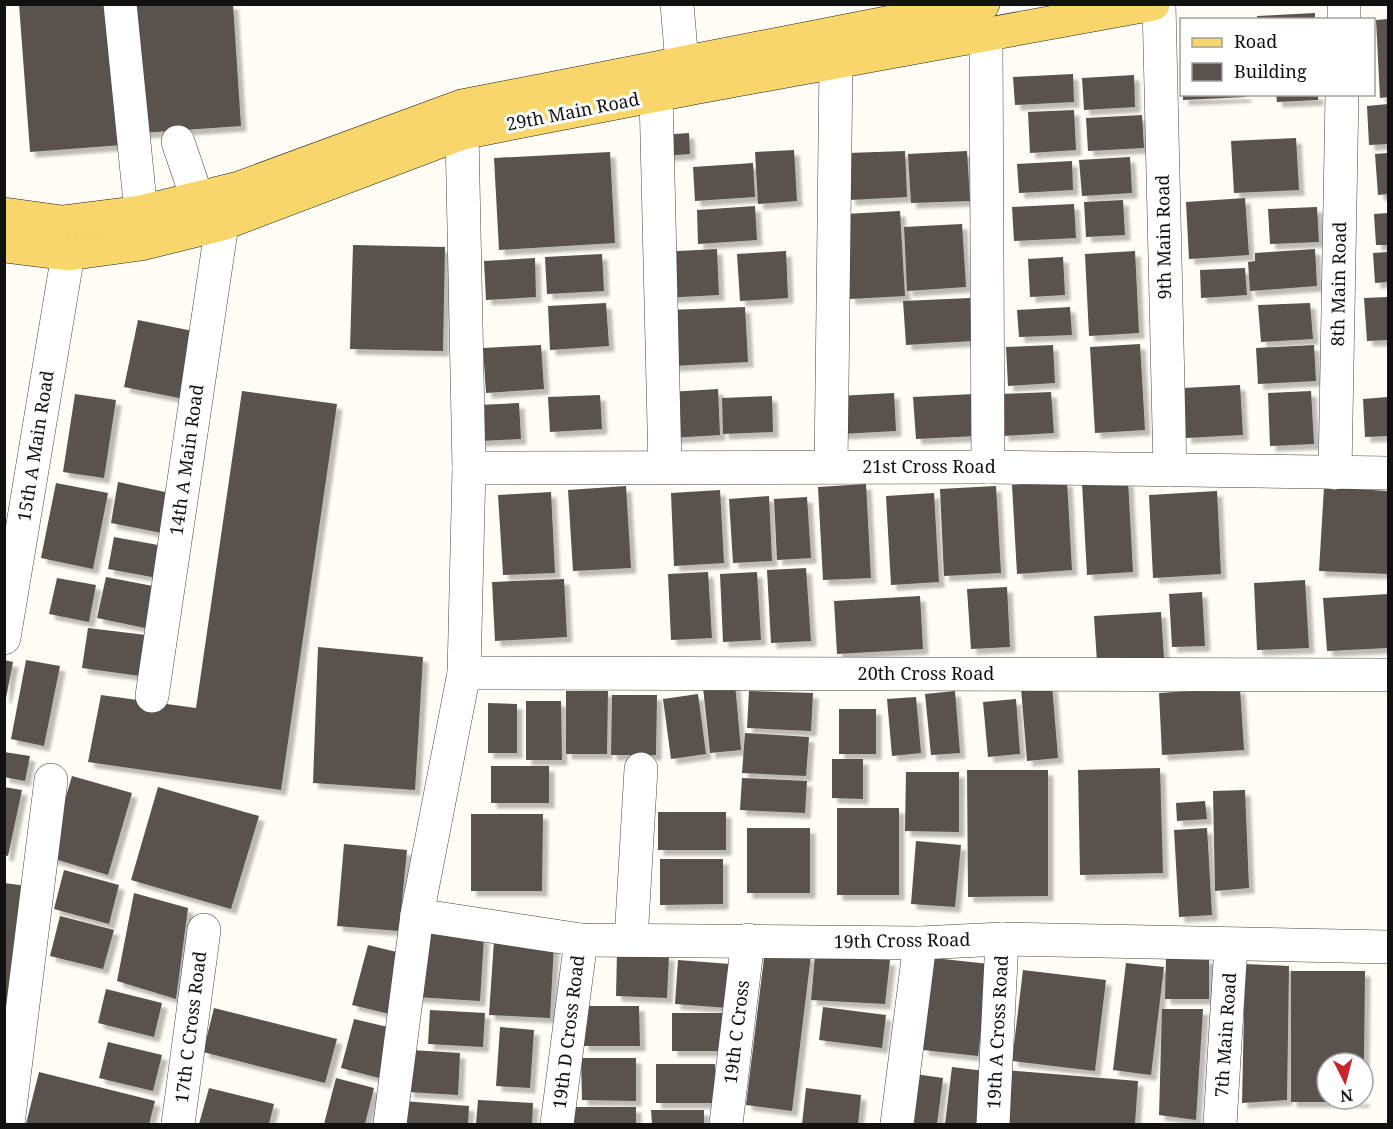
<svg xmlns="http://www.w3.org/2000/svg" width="1393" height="1129" viewBox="0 0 1393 1129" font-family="'Noto Serif',serif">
	<defs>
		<filter id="shadow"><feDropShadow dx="5.5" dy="5.5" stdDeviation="1.5" flood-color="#0004"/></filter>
	</defs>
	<rect width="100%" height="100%" fill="#fffdf5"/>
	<g fill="#5a524d" filter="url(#shadow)">
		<path d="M19,4H112L122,145L30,152Z"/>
		<path d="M132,4H233L241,126L141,133Z"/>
		<path d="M1315,13V20H1257V16Z"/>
		<path d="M1388,19V97L1380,98L1376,20Z"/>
		<path d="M1073,74L1074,102L1015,105L1013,77Z"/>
		<path d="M1134,75L1135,107L1084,110L1082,78Z"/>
		<path d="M1183,94H1246V97L1183,100Z"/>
		<path d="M1276,94H1318V100L1277,102Z"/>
		<path d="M1388,104V144L1369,145L1367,106Z"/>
		<path d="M1074,110L1076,150L1030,153L1028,112Z"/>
		<path d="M1142,115L1144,148L1088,151L1086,118Z"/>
		<path d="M689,133L690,154L661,156L660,135Z"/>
		<path d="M1296,138L1299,190L1234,193L1231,141Z"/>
		<path d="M794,150L797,201L758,204L755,152Z"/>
		<path d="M905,151L907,197L850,200L848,153Z"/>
		<path d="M967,151L970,201L911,203L908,154Z"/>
		<path d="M610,152L615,243L499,250L494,158Z"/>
		<path d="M1388,153V194L1378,195L1375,154Z"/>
		<path d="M1130,157L1132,193L1082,196L1079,160Z"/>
		<path d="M1072,161L1073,190L1019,193L1017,164Z"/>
		<path d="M753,163L755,197L695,201L693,167Z"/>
		<path d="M1245,198L1249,255L1189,259L1186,202Z"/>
		<path d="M1123,200L1125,235L1086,237L1084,202Z"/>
		<path d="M1074,204L1076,238L1014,241L1012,207Z"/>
		<path d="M755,206L757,240L698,244L697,210Z"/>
		<path d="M1317,207L1319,242L1270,244L1268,209Z"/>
		<path d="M900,211L905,296L850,299L845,214Z"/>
		<path d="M1388,213V245H1376L1374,214Z"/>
		<path d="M962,224L966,287L907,291L904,227Z"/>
		<path d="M353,245L445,247L443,351L350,349Z"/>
		<path d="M717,249L719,295L662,298L660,252Z"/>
		<path d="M1315,249L1317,286L1250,291L1248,262L1255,261V253Z"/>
		<path d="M786,251L788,298L740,301L737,254Z"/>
		<path d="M1135,251L1139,333L1089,336L1085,254Z"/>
		<path d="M1388,252V282L1375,283L1373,253Z"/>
		<path d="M602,254L604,291L547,294L545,257Z"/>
		<path d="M1063,257L1065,295L1030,297L1028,259Z"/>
		<path d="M535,258L536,297L486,300L484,261Z"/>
		<path d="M1245,268L1247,295L1201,298L1200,270Z"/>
		<path d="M1388,297V340L1367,341L1364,298Z"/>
		<path d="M970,298L972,341L906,345L903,301Z"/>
		<path d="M606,303L609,346L550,350L548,306Z"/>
		<path d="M1310,303L1313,339L1261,342L1258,305Z"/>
		<path d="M745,307L748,362L672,366L669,310Z"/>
		<path d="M1070,307L1072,335L1019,337L1017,310Z"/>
		<path d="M138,320L198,332L184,399L124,387Z"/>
		<path d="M1140,344L1145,430L1095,433L1090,347Z"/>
		<path d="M541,345L544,389L486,393L483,348Z"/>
		<path d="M1053,345L1055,383L1008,386L1006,347Z"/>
		<path d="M1314,345L1316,381L1258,384L1256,348Z"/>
		<path d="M1240,385L1243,435L1186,438L1183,388Z"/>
		<path d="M718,389L720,435L671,438L669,392Z"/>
		<path d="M242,391L337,404L281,790L88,762L101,695L196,708Z"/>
		<path d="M1311,391L1314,444L1270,446L1268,393Z"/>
		<path d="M1051,392L1054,433L1003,436L1001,394Z"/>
		<path d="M894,393L896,431L841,434L838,396Z"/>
		<path d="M75,394L116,400L104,478L63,472Z"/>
		<path d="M974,394L977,436L916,439L913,397Z"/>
		<path d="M600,395L602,429L550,432L548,397Z"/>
		<path d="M772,396L773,432L723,434L722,398Z"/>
		<path d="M1388,397V436L1365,437L1363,399Z"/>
		<path d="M519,403L521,439L479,441L477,405Z"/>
		<path d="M1067,481L1072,570L1017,574L1012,485Z"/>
		<path d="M1128,481L1133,572L1087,575L1082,483Z"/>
		<path d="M118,482L170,493L162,533L111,523Z"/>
		<path d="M56,483L108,493L93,569L41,558Z"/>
		<path d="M866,484L871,578L823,580L818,487Z"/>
		<path d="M626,486L631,568L573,571L568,490Z"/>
		<path d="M996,486L1001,573L944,576L940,489Z"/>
		<path d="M1324,487L1388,491V574L1319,571Z"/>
		<path d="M720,490L724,563L674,566L671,493Z"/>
		<path d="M1217,491L1221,574L1153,578L1149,495Z"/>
		<path d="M551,492L555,573L503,575L498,495Z"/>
		<path d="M934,493L939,582L891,585L886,496Z"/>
		<path d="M769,496L772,561L733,563L729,499Z"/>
		<path d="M807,497L811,558L777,560L774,499Z"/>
		<path d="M114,537L169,547L163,579L108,569Z"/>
		<path d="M806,568L811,641L771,643L767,570Z"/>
		<path d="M708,572L712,638L671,640L668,574Z"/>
		<path d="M757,572L761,640L723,642L720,574Z"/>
		<path d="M106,577L158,587L150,629L97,618Z"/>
		<path d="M57,578L96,585L89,622L49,614Z"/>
		<path d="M564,579L567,637L495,641L492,582Z"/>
		<path d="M1305,580L1309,648L1257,650L1254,583Z"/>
		<path d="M1007,587L1010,647L971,649L967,589Z"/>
		<path d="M1202,592L1205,646L1172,647L1169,594Z"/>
		<path d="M1388,594V648L1327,651L1323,598Z"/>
		<path d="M920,596L923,649L837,654L834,601Z"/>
		<path d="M1161,612L1164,659L1097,663L1094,616Z"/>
		<path d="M88,628L146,635L140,676L82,668Z"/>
		<path d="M318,647L423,657L415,790L313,783Z"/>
		<path d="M4,660L13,662L6,698H4Z"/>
		<path d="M26,660L60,666L44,746L11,739Z"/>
		<path d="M735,684L741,750L710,753L703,687Z"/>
		<path d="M1052,685L1058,758L1027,761L1021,688Z"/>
		<path d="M1240,688L1244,750L1162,755L1159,693Z"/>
		<path d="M566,691H608L607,754H566Z"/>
		<path d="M749,691L813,693L811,731L747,728Z"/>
		<path d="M955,691L960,753L931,755L925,694Z"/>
		<path d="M698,694L706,754L671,759L663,699Z"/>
		<path d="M612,695H657L656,755H611Z"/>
		<path d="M916,697L921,753L892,756L887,699Z"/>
		<path d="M1016,699L1020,754L988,757L983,702Z"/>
		<path d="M526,701H561L562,760H526Z"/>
		<path d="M488,703L517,704V753H488Z"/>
		<rect x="839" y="709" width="37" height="45"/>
		<path d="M745,733L809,737L806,776L742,773Z"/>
		<path d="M4,752L30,756L25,781L4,777Z"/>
		<path d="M832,759H863V799L832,798Z"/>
		<rect x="491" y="766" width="58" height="37"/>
		<path d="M1160,768L1163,873L1080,875L1078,770Z"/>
		<path d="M967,770H1048V896L968,897Z"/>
		<path d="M906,772H959V832L905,831Z"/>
		<path d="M72,776L132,793L108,875L48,857Z"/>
		<path d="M742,778L807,781L805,813L740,810Z"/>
		<path d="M4,787L22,790L8,856L4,855Z"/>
		<path d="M158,787L259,816L231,909L131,880Z"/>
		<path d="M1245,790L1249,888L1215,891L1213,791Z"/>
		<path d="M1205,801L1207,819L1177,821L1176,803Z"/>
		<rect x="837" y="808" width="62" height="87"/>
		<rect x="658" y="812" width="68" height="38"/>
		<path d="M471,814H543L542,891H471Z"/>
		<rect x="747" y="828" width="63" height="65"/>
		<path d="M1207,828L1212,915L1179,917L1174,830Z"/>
		<path d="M916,841L961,845L955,907L911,904Z"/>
		<path d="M344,844L407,850L399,931L337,926Z"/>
		<path d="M660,859H723V904L660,905Z"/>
		<path d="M64,870L119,885L109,924L54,909Z"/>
		<path d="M4,883L27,886L4,1020Z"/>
		<path d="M134,893L188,908L176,999L117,981Z"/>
		<path d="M60,916L114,930L103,969L50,956Z"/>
		<path d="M420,933L484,937L480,1001L416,997Z"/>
		<path d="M494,940L554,944L550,1018L489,1015Z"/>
		<path d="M368,945L409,955L394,1015L352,1005Z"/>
		<path d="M765,950L811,955L792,1111L746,1105Z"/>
		<path d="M617,952L669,955L667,998L616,996Z"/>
		<path d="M815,956L890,960L885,1004L811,1000Z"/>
		<path d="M1166,957L1209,958V999H1165Z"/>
		<path d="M934,958L989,964L978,1056L923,1050Z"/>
		<path d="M678,960L730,964L728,1008L675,1004Z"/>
		<path d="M1126,963L1164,967L1151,1075L1113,1070Z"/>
		<path d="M1245,964L1289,966L1287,1100L1242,1103Z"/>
		<path d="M1023,970L1106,980L1095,1071L1012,1061Z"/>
		<path d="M1291,971H1365L1364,1063H1327V1099H1364V1102H1291Z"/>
		<path d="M106,989L162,1003L154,1037L98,1023Z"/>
		<path d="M583,1006H639L640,1046H583Z"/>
		<path d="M823,1007L886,1015L882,1048L819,1040Z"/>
		<path d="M214,1008L337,1039L325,1083L203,1052Z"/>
		<path d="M1162,1009H1203L1196,1120L1159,1115Z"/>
		<path d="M430,1010L485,1013L483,1047L428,1044Z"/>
		<path d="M672,1013H726L727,1051H672Z"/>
		<path d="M354,1019L392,1028L379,1078L341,1068Z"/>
		<path d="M500,1027L534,1030L530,1088L496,1086Z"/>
		<path d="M108,1042L162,1055L153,1091L99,1078Z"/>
		<path d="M411,1050L460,1053L458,1095L408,1092Z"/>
		<path d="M581,1058H636V1101L582,1100Z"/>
		<path d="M656,1064H715L716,1103H656Z"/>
		<path d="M952,1067L985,1071L979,1124H945Z"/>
		<path d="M1005,1070L1138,1081L1135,1124H1001Z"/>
		<path d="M39,1072L155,1101L149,1124H26Z"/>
		<path d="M915,1074L943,1078L937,1124L909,1123Z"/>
		<path d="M336,1078L374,1088L365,1124H324Z"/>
		<path d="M209,1088L274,1104L269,1124H199Z"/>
		<path d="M806,1088L861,1095L858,1124H802Z"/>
		<path d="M478,1100L533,1103L532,1124H476Z"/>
		<path d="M403,1101L469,1106L468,1124H401Z"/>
		<rect x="573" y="1107" width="63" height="17"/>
		<path d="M651,1110H704V1124H652Z"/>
	</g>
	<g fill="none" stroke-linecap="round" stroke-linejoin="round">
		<defs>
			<g id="minor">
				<path d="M120,4L141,212L145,240"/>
				<path d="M677,4L682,63"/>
				<path d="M1159,4L1170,470"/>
				<path d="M1344,20V4"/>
				<path d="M986,36L988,467"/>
				<path d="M656,95L665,467"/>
				<path d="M178,142L197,198"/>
				<path d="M831,467L836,62"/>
				<path d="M469,468L988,467L1388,473"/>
				<path d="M1335,473L1342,94"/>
				<path d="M4,638L68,254"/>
				<path d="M464,673L1388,675"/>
				<path d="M152,696L222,224L217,196"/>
				<path d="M417,915L581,940L920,943L1002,939L1388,947"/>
				<path d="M631,940L641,769"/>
				<path d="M8,1124L51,780"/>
				<path d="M178,1124L204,930"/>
				<path d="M390,1124L417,915L464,673L469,468L462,133"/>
				<path d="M557,1124L581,940"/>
				<path d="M726,1124L748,940"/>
				<path d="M897,1124L920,943"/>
				<path d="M993,1124L1002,939"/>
				<path d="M1220,1124L1231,945"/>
			</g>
			<g id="major">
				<path d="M4,214L62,222L141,212L239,188L462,106L983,4"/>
				<path d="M4,246L68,254L141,244L222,224L462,133L693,88L1153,4"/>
			</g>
		</defs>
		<use href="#minor" stroke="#444" stroke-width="34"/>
		<use href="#major" stroke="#222" stroke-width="34"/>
		<use href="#minor" stroke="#fff" stroke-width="33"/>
		<use href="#major" stroke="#f9d66b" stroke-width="33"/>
	</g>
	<g text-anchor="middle" stroke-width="6" stroke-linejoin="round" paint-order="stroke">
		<g font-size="18" fill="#111" stroke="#fff">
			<text transform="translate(573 112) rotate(-11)" y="6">29th Main Road</text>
			<text transform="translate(1164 237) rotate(-91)" y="6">9th Main Road</text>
			<text transform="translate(1339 284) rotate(-89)" y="6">8th Main Road</text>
			<text transform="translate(36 446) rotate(-81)" y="6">15th A Main Road</text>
			<text transform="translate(187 460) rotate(-82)" y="6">14th A Main Road</text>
			<text x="929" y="473">21st Cross Road</text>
			<text x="926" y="680">20th Cross Road</text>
			<text transform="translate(902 941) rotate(-1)" y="6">19th Cross Road</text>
			<text transform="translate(191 1027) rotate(-83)" y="6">17th C Cross Road</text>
			<text transform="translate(569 1032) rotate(-83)" y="6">19th D Cross Road</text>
			<text transform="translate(737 1032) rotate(-83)" y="6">19th C Cross</text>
			<text transform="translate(998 1032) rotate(-87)" y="6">19th A Cross Road</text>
			<text transform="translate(1226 1035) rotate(-86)" y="6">7th Main Road</text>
		</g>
	</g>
	<rect width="1393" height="1129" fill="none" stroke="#111111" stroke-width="12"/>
	<rect x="1180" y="18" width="195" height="78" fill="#ffffff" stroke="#a0a0a0" stroke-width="1.5"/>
	<rect x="1192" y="38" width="30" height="9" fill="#f9d66b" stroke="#a0a0a0" stroke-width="1.5"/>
	<text x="1234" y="48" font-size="18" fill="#111111">Road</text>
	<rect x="1192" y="63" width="30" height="18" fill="#5a524d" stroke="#a0a0a0" stroke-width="1.5"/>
	<text x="1234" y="78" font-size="18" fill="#111111">Building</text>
	<g transform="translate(1345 1081) rotate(174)"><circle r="28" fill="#ffffff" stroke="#a0a0a0" stroke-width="1.5"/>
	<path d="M0-4.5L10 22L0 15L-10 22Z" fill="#c4262e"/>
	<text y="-9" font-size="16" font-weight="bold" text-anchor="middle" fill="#111111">N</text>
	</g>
</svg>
